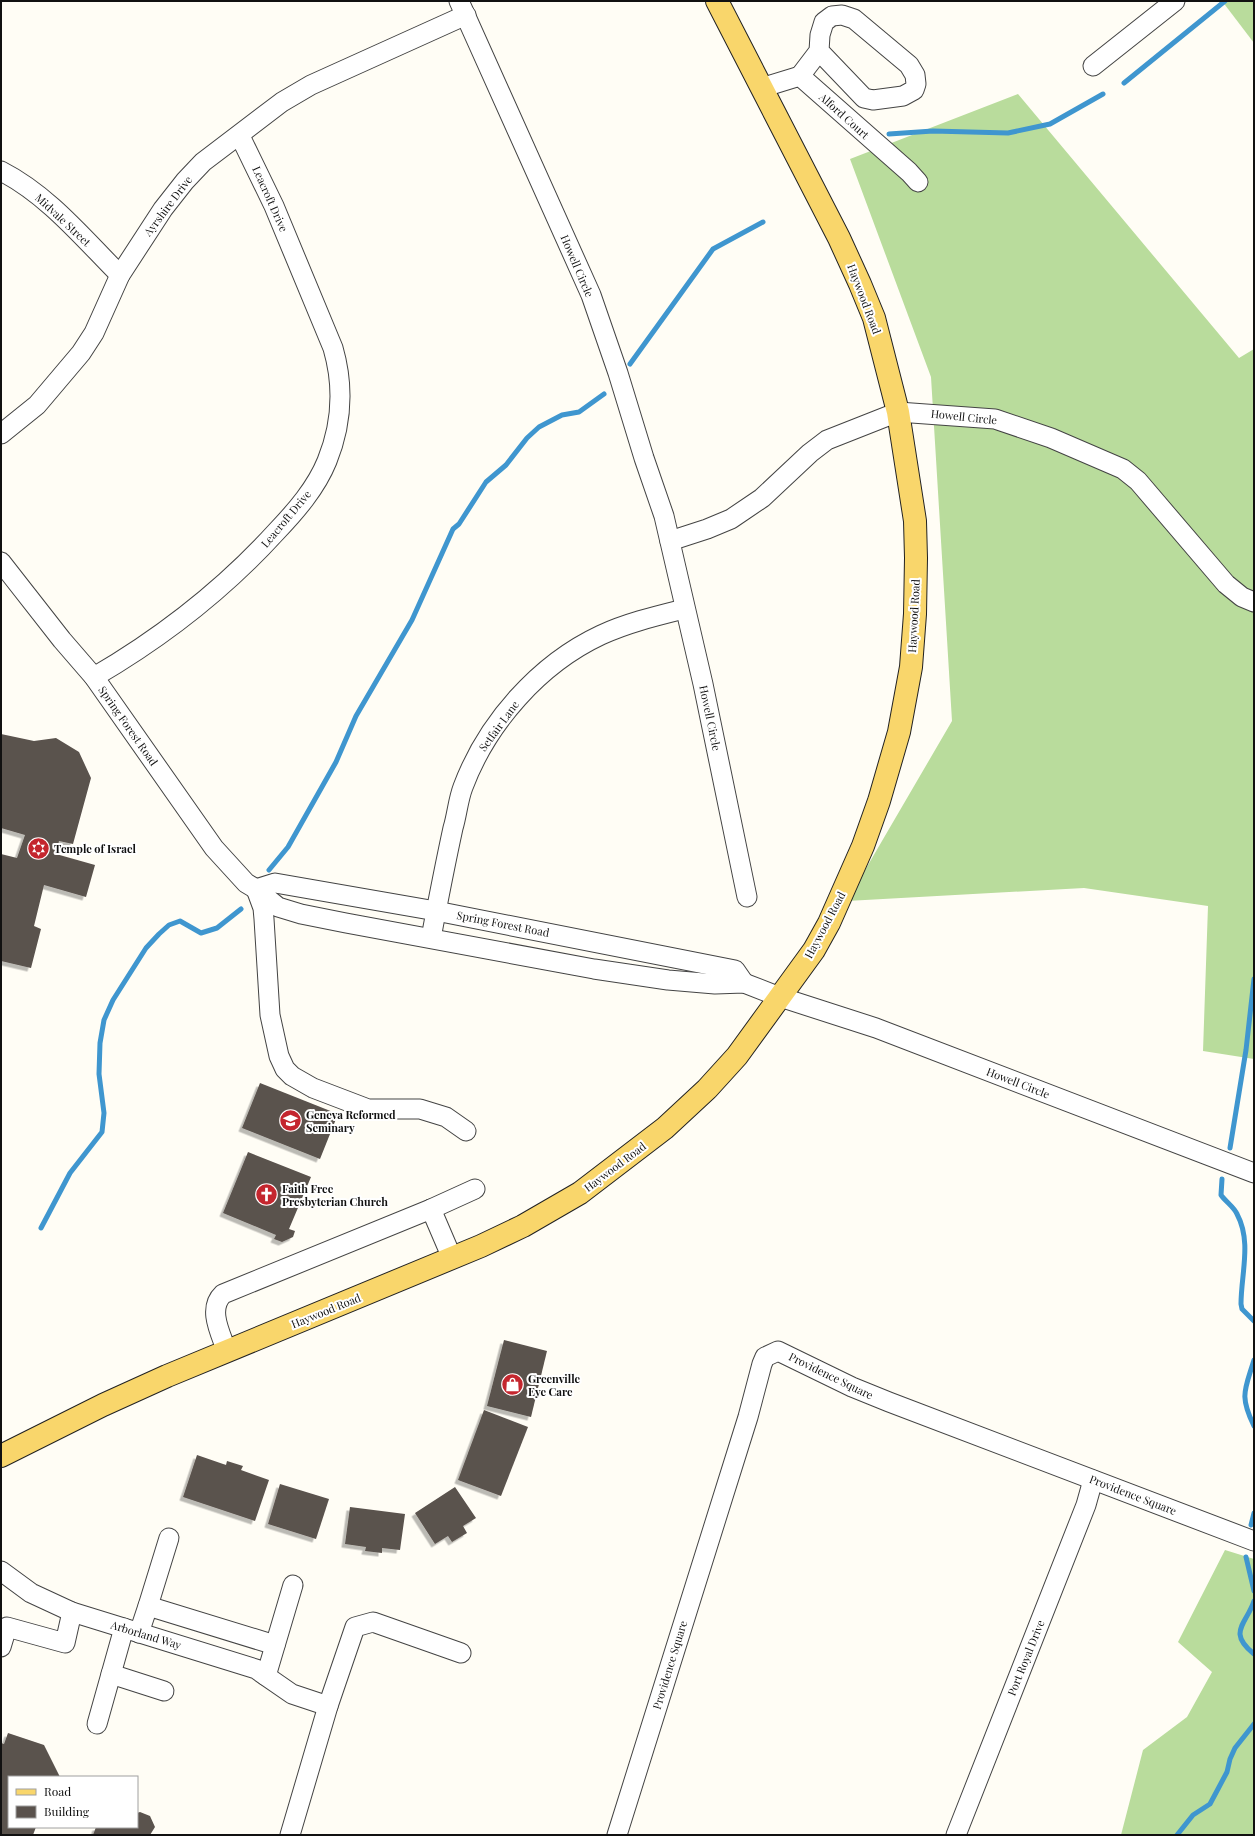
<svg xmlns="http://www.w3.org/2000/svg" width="1255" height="1836" viewBox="0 0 1255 1836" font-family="'Playfair Display',serif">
	<defs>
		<filter id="shadow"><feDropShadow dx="-3.5" dy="3.5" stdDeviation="0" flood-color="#0004"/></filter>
	</defs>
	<rect width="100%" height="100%" fill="#fffdf5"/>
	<g fill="#b9dc9c">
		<path d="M1222,1H1254V43Z"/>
		<path d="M1018,94L1239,358L1254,349V1059L1203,1051L1208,906L1084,888L847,901L952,721L931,377L850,159Z"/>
		<path d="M1225,1550L1254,1559V1835H1121L1143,1750L1187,1717L1212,1672L1178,1642Z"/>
	</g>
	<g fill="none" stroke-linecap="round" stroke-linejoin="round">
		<g stroke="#3f96cf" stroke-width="5">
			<path d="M1124,83L1225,1"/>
			<path d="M889,134L933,131L1008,133L1050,124L1103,94"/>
			<path d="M630,364L713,249L763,222"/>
			<path d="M269,870L288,847L336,762L356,716L412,620L453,529L459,524L486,482L506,465L527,438L539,427L562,415L579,412L604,394"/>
			<path d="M1230,1148L1246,1050L1254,979"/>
			<path d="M1222,1179L1221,1195C1226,1202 1234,1207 1237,1214C1252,1242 1241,1274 1241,1304L1242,1309L1254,1321"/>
			<path d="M41,1228L70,1173L102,1132L104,1113L99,1074L100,1043L104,1020L113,1000L146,948L159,934L169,925L180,921L201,933L217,928L241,909"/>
			<path d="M1254,1360C1245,1390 1239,1395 1254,1426"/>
			<path d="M1251,1525L1254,1513"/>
			<path d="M1246,1557L1254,1591"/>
			<path d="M1254,1601C1246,1625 1227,1632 1254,1654"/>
			<path d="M1177,1835L1193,1815L1210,1804L1227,1772L1230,1759L1235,1748L1254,1724"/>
		</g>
	</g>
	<g fill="#5a524d" filter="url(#shadow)">
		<path d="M1,734L34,741L56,738L79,752L91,778L73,844L59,841L56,854L95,865L86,897L44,885L34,926L41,929L31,968L1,961V854L17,858L25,835L1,828Z"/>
		<path d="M260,1083L338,1114L320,1159L242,1128Z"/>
		<path d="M248,1152L311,1177L289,1229L295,1231L293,1237L282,1242L274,1239L276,1235L223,1213Z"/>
		<path d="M504,1340L547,1351L531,1417L487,1406Z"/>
		<path d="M484,1410L528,1427L501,1496L458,1480Z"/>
		<path d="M197,1455L226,1465L227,1461L243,1466L241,1470L269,1480L255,1521L183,1497Z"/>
		<path d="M280,1484L329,1499L316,1539L268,1524Z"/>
		<path d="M455,1487L476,1518L463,1526L467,1533L452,1542L448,1536L435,1544L415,1513Z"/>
		<path d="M350,1507L405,1514L400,1550L382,1548V1553L365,1551L366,1547L345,1544Z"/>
		<path d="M8,1733L44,1745L60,1777H9V1827H36L33,1835H1V1743L4,1744Z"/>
		<path d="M140,1812L150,1816L155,1827L150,1835H93L96,1827H137V1813Z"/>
	</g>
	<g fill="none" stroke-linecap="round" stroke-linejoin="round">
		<defs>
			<g id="minor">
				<path d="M459,1L591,295L618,373L644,458L664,516L703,684L747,897"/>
				<path d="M1093,66L1175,1"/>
				<path d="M800,76L819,51L820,35L824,22L832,16L842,15L854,19L909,65L915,75L916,84L914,90L903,96L873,100L864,98L819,51"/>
				<path d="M761,88L800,76L909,172L918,182"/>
				<path d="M1,171C48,195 83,238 120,275"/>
				<path d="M1,434L37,405L81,353L94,333L120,275L163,209L185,181L203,162L282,102L311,85L466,15"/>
				<path d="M670,541L707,529L731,519L762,498L810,453L827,440L898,412L995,419L1051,438L1123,469L1138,481L1226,584L1242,597L1254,602"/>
				<path d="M1,562L62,640L94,677L214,848L246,883L256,889L278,907L301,914L346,923L594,969L668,980L715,984L744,983L780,997L876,1028L1254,1173"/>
				<path d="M94,677C161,638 224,589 276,532C296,511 316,488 327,461C342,424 344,386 333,348L274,206L240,136"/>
				<path d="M256,889L275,883L436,911L735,970L744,983"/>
				<path d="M256,889L263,908L264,919L270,1015L279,1056L285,1069L292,1076L313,1088L368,1109H420L446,1117L466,1131"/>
				<path d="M431,938C438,901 445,865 453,828C457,815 458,800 463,787C487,723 539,664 601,635C627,623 656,616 684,609"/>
				<path d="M431,1209L452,1258"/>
				<path d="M227,1352C221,1334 207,1309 223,1294L431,1209L475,1189"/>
				<path d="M1,1571L31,1593L72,1612L256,1669L292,1694L328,1706L355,1627L373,1622L461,1653"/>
				<path d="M148,1606L169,1538"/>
				<path d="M139,1633L148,1606L275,1645"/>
				<path d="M1,1647L7,1627L65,1643L72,1612"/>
				<path d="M111,1674L164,1691"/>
				<path d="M266,1676L293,1585"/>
				<path d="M97,1724L124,1628"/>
				<path d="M290,1835L328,1706"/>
				<path d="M617,1835L748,1417L762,1364L765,1357L778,1351L852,1387L889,1402L1254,1541"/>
				<path d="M956,1835L1086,1505L1093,1480"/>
			</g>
			<path id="major" d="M1,1456L103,1405L167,1376L481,1246L523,1226L580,1193L665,1128L707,1089L737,1056L814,950L829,923L863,846L879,801L899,732L911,667L915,614L916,558L915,521L898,412L874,318L860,284L839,238L717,1"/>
		</defs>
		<use href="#minor" stroke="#444" stroke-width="21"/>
		<use href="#major" stroke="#222" stroke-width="24"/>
		<use href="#minor" stroke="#fff" stroke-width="19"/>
		<use href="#major" stroke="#f9d66b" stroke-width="22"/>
	</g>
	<defs>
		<symbol id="synagogue-disc" viewBox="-11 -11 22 22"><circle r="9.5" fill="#c4262e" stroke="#fff"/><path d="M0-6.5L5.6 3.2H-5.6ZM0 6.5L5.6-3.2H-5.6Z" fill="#fff"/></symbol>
		<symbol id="university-disc" viewBox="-11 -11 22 22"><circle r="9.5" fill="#c4262e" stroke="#fff"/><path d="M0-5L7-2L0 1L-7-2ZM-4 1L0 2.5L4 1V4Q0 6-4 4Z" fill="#fff"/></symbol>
		<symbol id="church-disc" viewBox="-11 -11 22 22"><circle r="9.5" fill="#c4262e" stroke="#fff"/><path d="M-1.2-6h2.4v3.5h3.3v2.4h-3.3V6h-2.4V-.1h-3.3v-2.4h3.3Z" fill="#fff"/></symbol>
		<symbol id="shop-disc" viewBox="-11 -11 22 22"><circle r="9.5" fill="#c4262e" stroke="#fff"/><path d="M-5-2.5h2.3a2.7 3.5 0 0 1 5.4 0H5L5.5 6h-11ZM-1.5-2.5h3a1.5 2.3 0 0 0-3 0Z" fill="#fff"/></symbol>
	</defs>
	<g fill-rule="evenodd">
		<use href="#synagogue-disc" x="26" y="836" width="25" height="25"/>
		<use href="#university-disc" x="278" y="1108" width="25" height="25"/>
		<use href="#church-disc" x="254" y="1182" width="25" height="25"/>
		<use href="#shop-disc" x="500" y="1372" width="25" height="25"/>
	</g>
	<g text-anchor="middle" stroke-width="4" stroke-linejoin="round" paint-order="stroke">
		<g font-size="11" fill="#111" stroke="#fff">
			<text transform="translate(844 116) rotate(42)" y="4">Alford Court</text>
			<text transform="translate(270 199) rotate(66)" y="4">Leacroft Drive</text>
			<text transform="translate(168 206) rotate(-53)" y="4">Ayrshire Drive</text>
			<text transform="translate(63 220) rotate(43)" y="4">Midvale Street</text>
			<text transform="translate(577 266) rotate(67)" y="4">Howell Circle</text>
			<text transform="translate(864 299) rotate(69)" y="4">Haywood Road</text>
			<text transform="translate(964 417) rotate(6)" y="4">Howell Circle</text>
			<text transform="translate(286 519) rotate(-50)" y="4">Leacroft Drive</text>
			<text transform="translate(914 616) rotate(-87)" y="4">Haywood Road</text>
			<text transform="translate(710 718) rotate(78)" y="4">Howell Circle</text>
			<text transform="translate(128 726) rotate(55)" y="4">Spring Forest Road</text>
			<text transform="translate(499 726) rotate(-54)" y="4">Setfair Lane</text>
			<text transform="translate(503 924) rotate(11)" y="4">Spring Forest Road</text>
			<text transform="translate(825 925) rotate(-62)" y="4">Haywood Road</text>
			<text transform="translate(1018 1083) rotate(21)" y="4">Howell Circle</text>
			<text transform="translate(615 1167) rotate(-37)" y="4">Haywood Road</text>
			<text transform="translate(326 1311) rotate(-22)" y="4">Haywood Road</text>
			<text transform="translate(831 1376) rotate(26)" y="4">Providence Square</text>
			<text transform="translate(1133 1495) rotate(21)" y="4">Providence Square</text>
			<text transform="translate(146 1635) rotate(17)" y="4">Arborland Way</text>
			<text transform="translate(1026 1658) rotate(-68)" y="4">Port Royal Drive</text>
			<text transform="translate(670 1665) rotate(-73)" y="4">Providence Square</text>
		</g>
		<g font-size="11" font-weight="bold" fill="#111" stroke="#fff" text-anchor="start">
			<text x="54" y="853">Temple of Israel</text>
			<text x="306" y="1119">Geneva Reformed<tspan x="306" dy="13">Seminary</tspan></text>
			<text x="282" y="1193">Faith Free<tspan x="282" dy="13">Presbyterian Church</tspan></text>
			<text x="528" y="1383">Greenville<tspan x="528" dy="13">Eye Care</tspan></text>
		</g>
	</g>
	<rect width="1255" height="1836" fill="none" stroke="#111111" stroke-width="4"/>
	<rect x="8" y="1776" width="130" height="52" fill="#ffffff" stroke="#a0a0a0"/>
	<rect x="16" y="1789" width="20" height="6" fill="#f9d66b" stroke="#a0a0a0"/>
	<text x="44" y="1796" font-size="12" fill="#111111">Road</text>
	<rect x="16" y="1806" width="20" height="12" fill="#5a524d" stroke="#a0a0a0"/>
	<text x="44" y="1816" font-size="12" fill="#111111">Building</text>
</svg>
